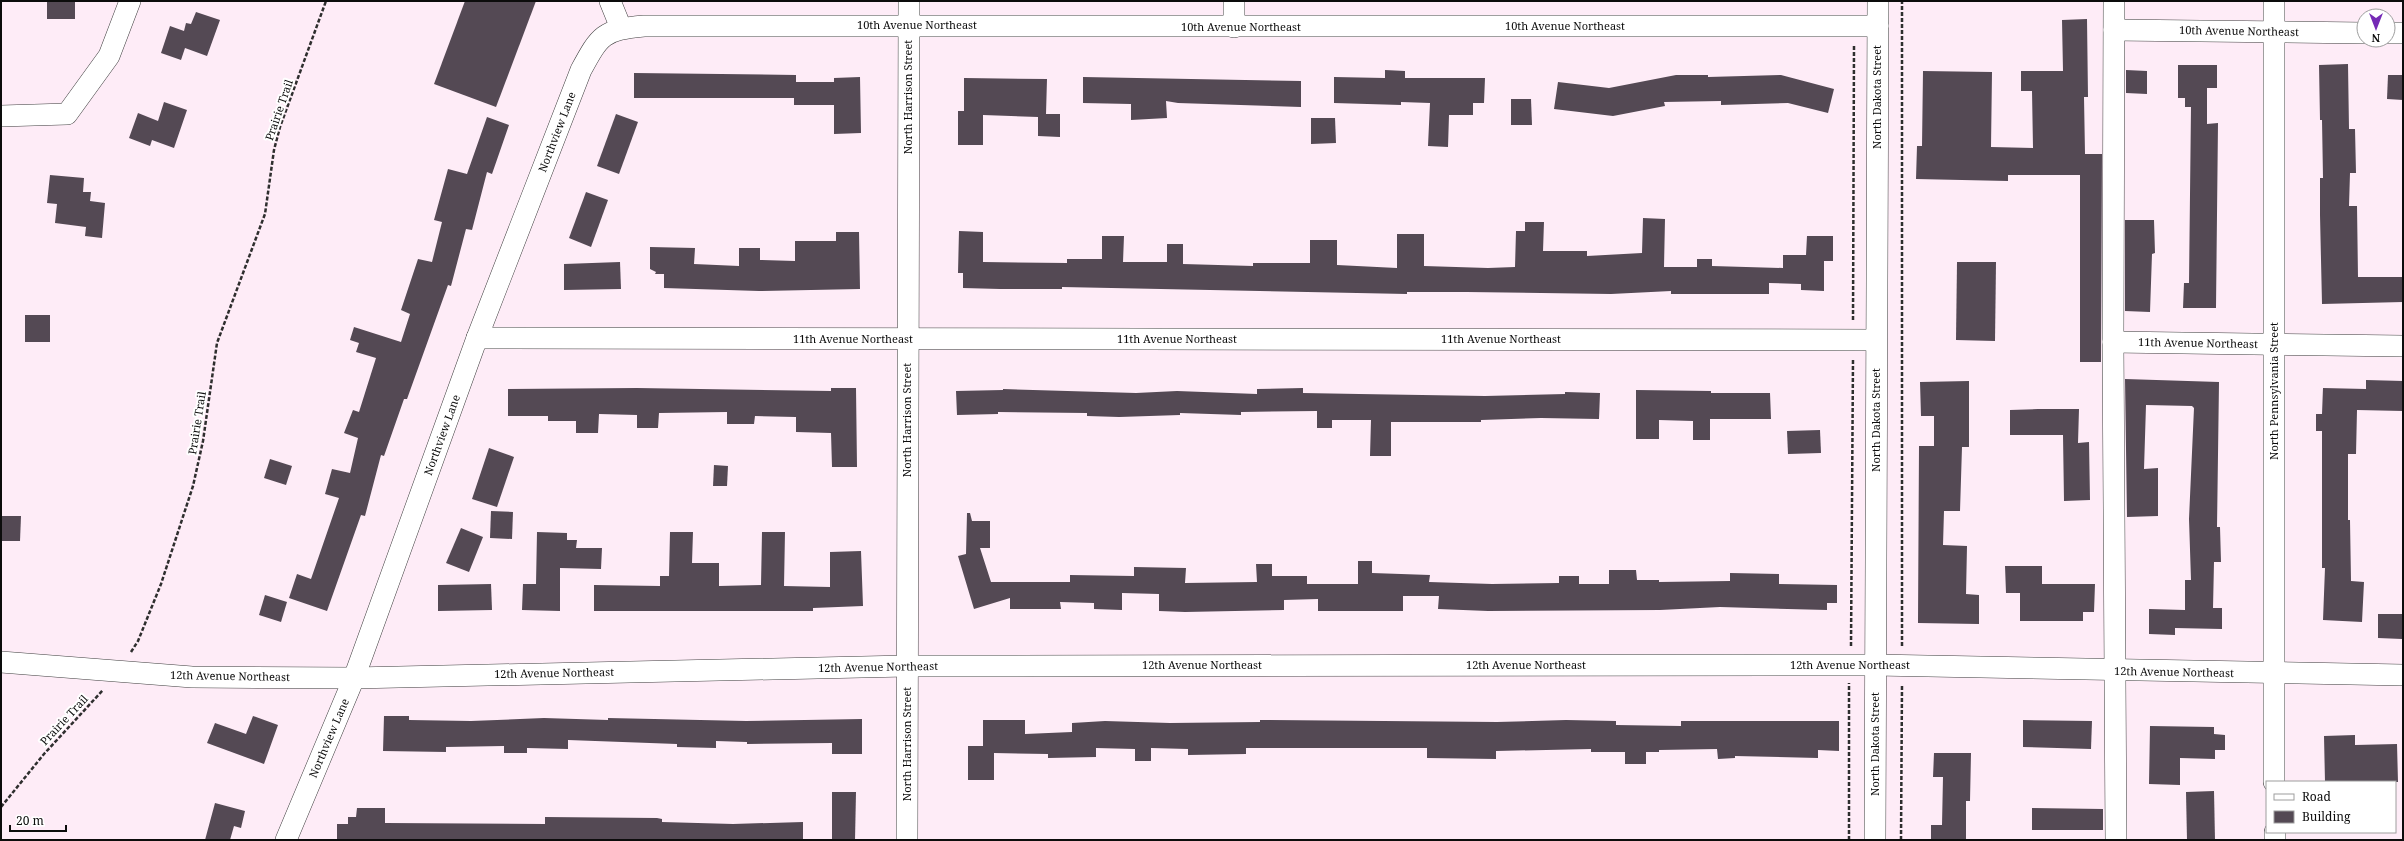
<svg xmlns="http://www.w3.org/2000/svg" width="2404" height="841" viewBox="0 0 2404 841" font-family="'Noto Serif',serif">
	<rect width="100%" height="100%" fill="#feecf7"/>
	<g fill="#544954">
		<rect x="47" y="1" width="28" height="18"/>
		<path d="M465,1H536L496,107L434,84Z"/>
		<path d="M196,12L220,20L207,56L185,48L181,60L161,53L170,26L184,31L186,23L191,24Z"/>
		<path d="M2087,19L2088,97H2084L2085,154H2102L2101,362H2080V175H2008V181L1916,179L1917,146H1922L1923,71L1992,72L1991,147L2033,148L2032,91H2021V71H2063L2062,20Z"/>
		<path d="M2348,64L2349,129H2355L2356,173H2350L2349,206H2357L2358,277H2403V302L2322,304L2320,215V178H2323L2322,120H2320L2319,65Z"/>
		<path d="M2178,65H2217V88H2207V124L2218,123L2216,308H2183L2184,283H2189L2191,107H2185V98H2178Z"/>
		<path d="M1385,70L1405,71V78H1485L1484,103H1473V115H1449L1448,147L1428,146L1430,103L1401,102V105L1334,103V77L1385,78Z"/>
		<path d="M2126,70L2147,71V94L2126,93Z"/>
		<path d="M634,73L796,75V82H834V78L860,77L861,133L834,134V105H794V98H634Z"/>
		<path d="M1676,75H1708V77L1781,75L1834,89L1828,113L1788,103L1721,105V101L1664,102L1665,106L1613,116L1554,109L1558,82L1609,88Z"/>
		<path d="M2388,75H2403V100L2387,99Z"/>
		<path d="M1083,77L1301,81V107L1178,103L1166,101L1167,118L1131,120V104L1083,103Z"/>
		<path d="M964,78L1047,79L1046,114H1060V137L1038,136V117L983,115V145H958V111H964Z"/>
		<path d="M1511,99H1531L1532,125H1511Z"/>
		<path d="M164,102L187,110L174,148L152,140L150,146L129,138L138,113L158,121Z"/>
		<path d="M616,114L638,122L619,174L597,166Z"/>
		<path d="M487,117L509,125L492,174L487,172L472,230L466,229L451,286L448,285L407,399H404L384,456L381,455L365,516L361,515L327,611L289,598L297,574L311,579L339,498L325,494L332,469L350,473L358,438L344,433L353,410L359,412L376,358L356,352L359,343L350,340L354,327L401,342L410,314L401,310L418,259L432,262L442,222L434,220L448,169L467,174Z"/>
		<path d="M1311,118H1335L1336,143L1311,144Z"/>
		<path d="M50,175L84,178L83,192H91L90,201L105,203L102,238L85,236L86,227L55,223L57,204L47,203Z"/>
		<path d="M586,192L608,200L591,247L569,238Z"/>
		<path d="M1643,218L1665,219L1664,267H1697V259H1712V266L1783,268V255H1806L1807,236H1833V261H1824V291L1801,290V284L1769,283V294H1671V291L1611,294L1467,292H1407V294L1062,287V289H1000L963,288V273H958L959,231L983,232V262L1067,263V259H1102V236H1124L1123,262H1167V244H1183V264L1253,266V263H1310V240H1337V265L1397,268V234H1424V266L1488,268L1515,267L1516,231H1525V222H1544L1543,251H1587V256L1642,253Z"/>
		<path d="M2125,220H2154L2155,253L2152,254L2150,312L2125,311Z"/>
		<path d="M836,232H859L860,289L759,291L664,288V274H655L656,272L650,269V247L695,248L694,264L739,266V248H760V260L795,261V241H836Z"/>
		<path d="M620,262L621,289L564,290V264Z"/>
		<path d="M1957,262H1996L1995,341L1956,340Z"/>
		<rect x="25" y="315" width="25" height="27"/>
		<path d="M2125,379L2219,382L2217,527H2220L2221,562H2214L2213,608H2222V629L2175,628V635L2149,634V609L2185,610V580H2191L2189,519L2194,408L2192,406L2146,405L2144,469L2158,468V516L2127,517Z"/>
		<path d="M2366,380L2403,381V411L2357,410L2356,454H2348V520H2350L2351,581L2364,582L2362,622L2323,620L2325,568H2322V431H2316V414H2322L2323,388L2366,389Z"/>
		<path d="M1969,381V447H1962L1960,511H1944L1943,545L1967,546L1966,594L1979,595V624L1918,623L1919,446H1934V416H1921L1920,382Z"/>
		<path d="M637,388L831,391V388H856L857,467H832L831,433L796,432V417L755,416L754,424H727V412L659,413L658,428H637V415L599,414L598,433H576V421H548V416H508V389Z"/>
		<path d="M1303,388V393L1359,394L1485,396L1565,394V392L1600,393L1599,419L1541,418L1481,420V422H1391V456H1370L1371,420H1332V428H1317V411L1241,412V415L1180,413V415L1119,417L1087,416V413L998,412V414L957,415L956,391L1003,390V389L1136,393L1177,391L1257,394V389Z"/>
		<path d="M1636,390L1711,391V393H1770L1771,419H1710V440H1693V421L1659,420V439H1636Z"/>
		<path d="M2038,409H2079L2078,443L2089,442L2090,500L2064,501L2063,435H2010V410Z"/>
		<path d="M1820,430L1821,453L1788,454L1787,431Z"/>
		<path d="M489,448L514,457L497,507L472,499Z"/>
		<path d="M270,459L292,466L286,485L264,478Z"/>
		<path d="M714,465L728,466L727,486H713Z"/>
		<path d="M491,511L513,512L512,539L490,538Z"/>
		<path d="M967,513H970L972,521H990V548H980L991,582H1070V575L1134,576V567L1186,568L1185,583L1257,582L1256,564H1272V576H1307V584H1358V561H1372V573L1430,575L1429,582L1492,584L1559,583V576H1579V584H1609V570H1636L1637,580H1659V582L1730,581V573L1779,574V584L1837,585V603H1827V610L1720,607L1660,610L1488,611L1438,609L1439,596H1403V611H1318V599L1284,600V610L1185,612L1159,611V594L1122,593V610L1094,609V603L1060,602L1061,609H1010V598L974,609L958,556L966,554Z"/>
		<path d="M1,516H21L20,541H1Z"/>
		<path d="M461,528L483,537L469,572L446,563Z"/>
		<path d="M537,532L567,533V540H577L576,548H602L601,569L560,568V611L522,610L523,584H536Z"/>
		<path d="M670,532H693L692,563H719V586L761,585L762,532H785L784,586L830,587V552L861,551L863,606L813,608V611H594V585L660,586V576H669Z"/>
		<path d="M2005,566H2042V584H2095L2094,612H2083V621H2020V593H2006Z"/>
		<path d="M491,584L492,610L438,611V585Z"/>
		<path d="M265,595L287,602L281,622L259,615Z"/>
		<path d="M2378,614H2402V639L2378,638Z"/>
		<path d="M253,716L278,725L264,764L207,743L215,723L246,734Z"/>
		<path d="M384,716H409V720L471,721L544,718L608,720V718L746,721L862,719V754H832V743L747,744V742L716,741V748L677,747V744L568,740V749L527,748V753H504V746L446,747V752L383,751Z"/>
		<path d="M983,720H1025V734L1072,732V723L1105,721L1170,723L1260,722V720L1497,722L1566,720L1616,721V725L1681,726V721H1839V751L1818,750V758L1735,756V758L1718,759L1717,749L1659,750V752H1646V764H1625V752H1591V749L1496,751V759L1427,758V748H1246V754L1188,755V749L1151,748V761H1135V749L1096,748V757L1048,758V754L994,753V780H968V746H983Z"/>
		<path d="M2023,720L2092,721L2091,749L2023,747Z"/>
		<path d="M2150,726L2214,727V734L2225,735V750H2215V759L2180,758V785L2149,784Z"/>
		<path d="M2355,735V745L2397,744L2398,782H2325L2324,736Z"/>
		<path d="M1934,753H1971L1970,801H1966V840H1931V825H1942L1943,777H1933Z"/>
		<path d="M2214,791L2215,840H2187L2186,792Z"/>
		<path d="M832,792H856L855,840H832Z"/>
		<path d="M215,803L245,811L241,828L234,826L230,840H205Z"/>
		<path d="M357,808H385V823L545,824V817L657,818L662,819V822L733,824L803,822V840H337V824H348V817H356Z"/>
		<path d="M2032,808L2103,809V830H2032Z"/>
	</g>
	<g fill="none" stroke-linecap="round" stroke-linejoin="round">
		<defs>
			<g id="minor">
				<path d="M610,1L621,28"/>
				<path d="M1234,1V27"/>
				<path d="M2114,1L2113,342L2116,840"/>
				<path d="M2274,1V782"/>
				<path d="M2114,30L2364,33"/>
				<path d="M2388,33H2403"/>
				<path d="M1,116L67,114L109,56L130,1"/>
				<path d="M477,338L1876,340"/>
				<path d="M2113,342L2403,346"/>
				<path d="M1,662L192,677L354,678L906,666L1875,665L2403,675"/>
				<path d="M2275,832V840"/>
				<path d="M286,840L354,678L477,338L581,70C600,35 603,30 644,26H1878"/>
				<path d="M907,840L909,1"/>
				<path d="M1875,840L1878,1"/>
			</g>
		</defs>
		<use href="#minor" stroke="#3f3f3f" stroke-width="22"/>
		<g stroke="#2e2e2e" stroke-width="2.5" stroke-dasharray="4 2" stroke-linecap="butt">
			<path d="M1853,320L1854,45"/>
			<path d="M1851,646L1853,359"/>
			<path d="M1902,646V1"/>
			<path d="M131,652L138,641L161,584L193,486L203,441L217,343L265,214L274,150L280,127L326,1"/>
			<path d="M1,807L44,754L103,690"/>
			<path d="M1849,840V683"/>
			<path d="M1901,840L1902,685"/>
		</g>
		<use href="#minor" stroke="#fff" stroke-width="21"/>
	</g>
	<g text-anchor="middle" stroke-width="4" stroke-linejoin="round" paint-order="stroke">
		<g font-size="11" fill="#0c0c0c" stroke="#fff">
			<text x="917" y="29">10th Avenue Northeast</text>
			<text x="1565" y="30">10th Avenue Northeast</text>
			<text x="1241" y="31">10th Avenue Northeast</text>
			<text transform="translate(2239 31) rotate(1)" y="4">10th Avenue Northeast</text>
			<text transform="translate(908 97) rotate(-90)" y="4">North Harrison Street</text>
			<text transform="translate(1877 97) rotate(-90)" y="4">North Dakota Street</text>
			<text transform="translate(279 110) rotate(-71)" y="4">Prairie Trail</text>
			<text transform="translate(557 132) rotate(-69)" y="4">Northview Lane</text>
			<text x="853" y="343">11th Avenue Northeast</text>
			<text x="1177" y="343">11th Avenue Northeast</text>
			<text x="1501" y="343">11th Avenue Northeast</text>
			<text transform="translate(2198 343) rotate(1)" y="4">11th Avenue Northeast</text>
			<text transform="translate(2274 391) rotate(-90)" y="4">North Pennsylvania Street</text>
			<text transform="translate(907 420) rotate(-90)" y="4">North Harrison Street</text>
			<text transform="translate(1876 420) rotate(-90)" y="4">North Dakota Street</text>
			<text transform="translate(197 423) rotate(-81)" y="4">Prairie Trail</text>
			<text transform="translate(442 435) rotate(-70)" y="4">Northview Lane</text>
			<text x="1202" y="669">12th Avenue Northeast</text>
			<text x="1526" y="669">12th Avenue Northeast</text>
			<text x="1850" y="669">12th Avenue Northeast</text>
			<text transform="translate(878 667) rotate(-1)" y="4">12th Avenue Northeast</text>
			<text transform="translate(2174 672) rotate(1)" y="4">12th Avenue Northeast</text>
			<text transform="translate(554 673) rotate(-1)" y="4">12th Avenue Northeast</text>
			<text transform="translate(230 676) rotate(1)" y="4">12th Avenue Northeast</text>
			<text transform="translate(64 720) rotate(-47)" y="4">Prairie Trail</text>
			<text transform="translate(329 738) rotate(-67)" y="4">Northview Lane</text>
			<text transform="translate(907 744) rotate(-90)" y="4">North Harrison Street</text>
			<text transform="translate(1875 744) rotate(-90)" y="4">North Dakota Street</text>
		</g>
	</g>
	<rect width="2404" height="841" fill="none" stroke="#0c0c0c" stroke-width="4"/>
	<rect x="2266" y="781" width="130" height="52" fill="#ffffff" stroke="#9e9e9e"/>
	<rect x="2274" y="794" width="20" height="6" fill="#ffffff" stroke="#9e9e9e"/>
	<text x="2302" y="801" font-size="12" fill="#0c0c0c">Road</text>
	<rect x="2274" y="811" width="20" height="12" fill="#544954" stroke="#9e9e9e"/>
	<text x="2302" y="821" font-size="12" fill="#0c0c0c">Building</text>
	<g transform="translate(2376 28) rotate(180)"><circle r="19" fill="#ffffff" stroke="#9e9e9e"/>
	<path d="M0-3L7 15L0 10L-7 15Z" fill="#752ab6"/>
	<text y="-6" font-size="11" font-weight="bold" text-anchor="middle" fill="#0c0c0c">N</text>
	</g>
	<path d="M10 825v6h56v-6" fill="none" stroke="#0c0c0c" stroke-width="2"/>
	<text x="16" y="825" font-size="12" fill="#0c0c0c" stroke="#ffffff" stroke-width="3" paint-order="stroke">20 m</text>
</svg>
